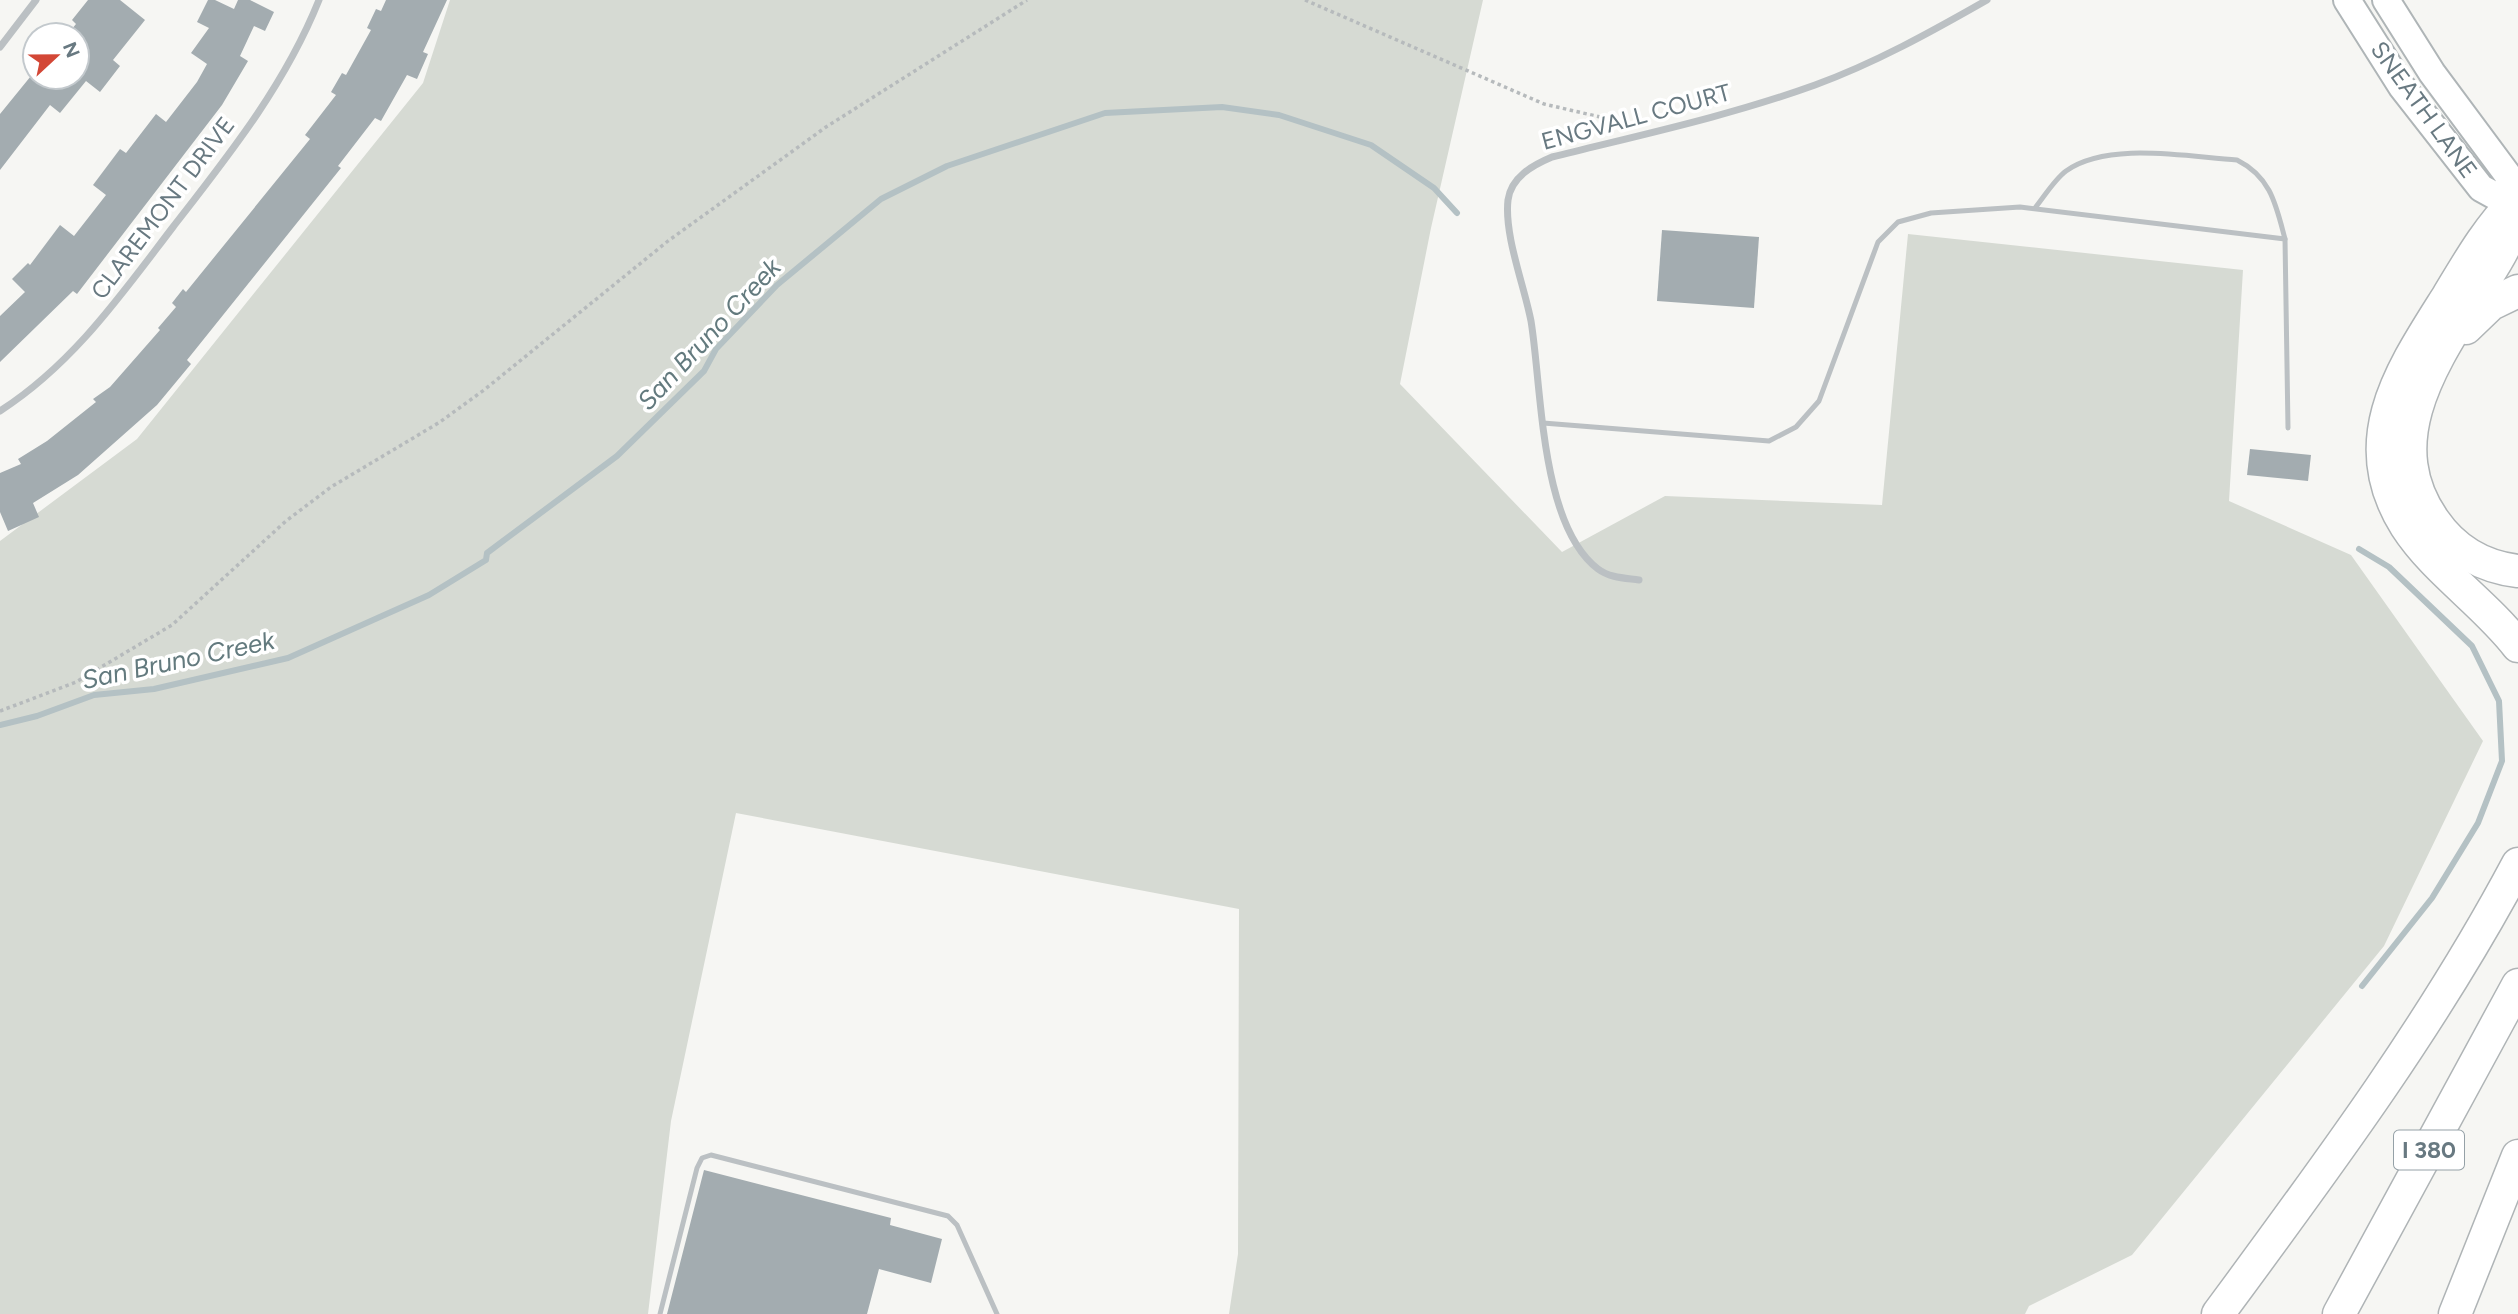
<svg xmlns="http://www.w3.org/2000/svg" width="2518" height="1314" viewBox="0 0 2518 1314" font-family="Figtree,sans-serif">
	<rect width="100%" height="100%" fill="#f6f6f3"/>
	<path fill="#d6dad3" d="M450,0H1483L1431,228L1400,384L1562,552L1665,496L1882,505L1908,234L2243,270L2229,501L2351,555L2483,741L2384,946L2132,1255L2029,1306L2025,1314H1229L1238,1254L1239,909L736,813L671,1121L648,1314H0V541L137,439L423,83Z"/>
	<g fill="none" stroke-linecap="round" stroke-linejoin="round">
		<g stroke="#b4c1c4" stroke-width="6">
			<path d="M2359,549L2389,567L2472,646L2499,701L2502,761L2478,823L2432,898L2362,986"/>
			<path d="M0,725L37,716L94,695L154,689L288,658L429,595L486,560L487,553L617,456L704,371L716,349L777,285L881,199L947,166L1105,113L1222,107L1279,115L1371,145L1434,188L1457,213"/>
		</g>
	</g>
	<g fill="#a3acb0">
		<path d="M88,0H120L145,20L113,60L120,66L100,92L86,81L60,113L50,105L0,170V114L35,71V77H80L77,74V35H67L76,24L72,20Z"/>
		<path d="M208,0H215L234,9L238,0H250L274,12L265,31L254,26L240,56L248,61L222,105L77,294L73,291L0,362V316L25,292L12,279L28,263L30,265L60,225L74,236L106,195L93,185L120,149L126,153L156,114L166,122L197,82L207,64L191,53L209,28L197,22Z"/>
		<path d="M386,0H447L423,52L428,54L417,79L407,75L381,121L375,118L338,166L341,168L187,360L191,364L157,405L78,475L33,503L39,517L8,531L0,512V473L21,464L18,459L47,441L96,402L93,399L110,387L160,330L158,328L176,307L172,303L183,289L186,292L310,139L305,135L336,95L331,92L342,73L346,75L371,30L367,28L376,9L381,11Z"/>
		<path d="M1662,230L1759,237L1754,308L1657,301Z"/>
		<path d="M2250,449L2311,455L2308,481L2247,475Z"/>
		<path d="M704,1170L891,1218L890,1225L942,1239L931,1283L879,1269L867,1314H667Z"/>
	</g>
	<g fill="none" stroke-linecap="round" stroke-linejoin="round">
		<defs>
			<g id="primary">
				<path d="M2347,0L2402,87L2481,188L2501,199L2515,201"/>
				<path d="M2386,0L2432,73L2507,174L2518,204"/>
			</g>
			<g id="highway">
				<path d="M2515,201C2487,229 2468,263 2448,296C2402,369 2352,440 2406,526C2435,571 2485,603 2518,646"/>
				<path d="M2515,201C2513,242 2498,258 2477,292C2433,363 2378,441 2434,521C2454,550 2483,567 2518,571"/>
				<path d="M2466,328L2491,304L2518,291"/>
				<path d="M2218,1314C2325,1169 2433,1024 2518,864"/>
				<path d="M2339,1314L2518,985"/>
				<path d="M2455,1314L2518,1156"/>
			</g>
		</defs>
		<use href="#primary" stroke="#afb5b7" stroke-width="30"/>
		<use href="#highway" stroke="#afb4b6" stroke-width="35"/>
		<g stroke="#b6babc" stroke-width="3.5" stroke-dasharray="3.5 3.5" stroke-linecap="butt">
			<path d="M1305,0L1544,104L1626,123"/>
			<path d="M0,711L76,682L172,625L286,521L331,487L440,422L484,390L668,241L826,127L1027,0"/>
		</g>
		<g stroke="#bbc0c3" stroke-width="5">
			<path d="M2035,208C2044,197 2054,180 2066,171C2108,141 2188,157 2237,160C2271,177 2276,205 2285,239"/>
			<path d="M1543,423L1769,441L1796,427L1819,401L1878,242L1898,222L1931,213L2020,207L2285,239L2288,428"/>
			<path d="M660,1314L697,1168L702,1158L711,1155L948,1216L957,1225L997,1314"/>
		</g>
		<g stroke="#bbc0c3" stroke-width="7">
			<path d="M0,47L36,0"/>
			<path d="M0,411C73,364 121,295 173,227C229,155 285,85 319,0"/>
			<path d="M1639,580C1625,578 1610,578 1598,569C1540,525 1542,388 1531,321C1524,285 1504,235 1508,200C1511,177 1533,165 1552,157C1640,135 1729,116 1815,85C1875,63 1931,32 1987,0"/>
		</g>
		<use href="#primary" stroke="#fff" stroke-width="26"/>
		<use href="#highway" stroke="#fff" stroke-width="32"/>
	</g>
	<g text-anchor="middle" stroke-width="7" stroke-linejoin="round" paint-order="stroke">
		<rect fill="#fff" stroke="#95a1a7" stroke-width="2" x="2394" y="1130.5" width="70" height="39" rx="5"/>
		<g font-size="23" font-weight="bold" fill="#687981">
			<text x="2429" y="1158">I 380</text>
		</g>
		<g font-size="24" fill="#687981" stroke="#fff">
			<text transform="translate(2424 110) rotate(54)" y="8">SNEATH LANE</text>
			<text transform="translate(1636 117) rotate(-15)" y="8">ENGVALL COURT</text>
			<text transform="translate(163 208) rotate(-53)" y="8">CLAREMONT DRIVE</text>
		</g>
		<g font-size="26" font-style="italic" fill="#637a7e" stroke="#fff">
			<text transform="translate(709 334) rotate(-47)" y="9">San Bruno Creek</text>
			<text transform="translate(178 660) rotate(-12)" y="9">San Bruno Creek</text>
		</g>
	</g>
	<g transform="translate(56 56) rotate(68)"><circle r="33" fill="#ffffff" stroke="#c3c9cd" stroke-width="2"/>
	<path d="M0-5L12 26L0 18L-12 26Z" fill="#d34736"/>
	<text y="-10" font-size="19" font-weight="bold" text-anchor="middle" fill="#687981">N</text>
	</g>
</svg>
